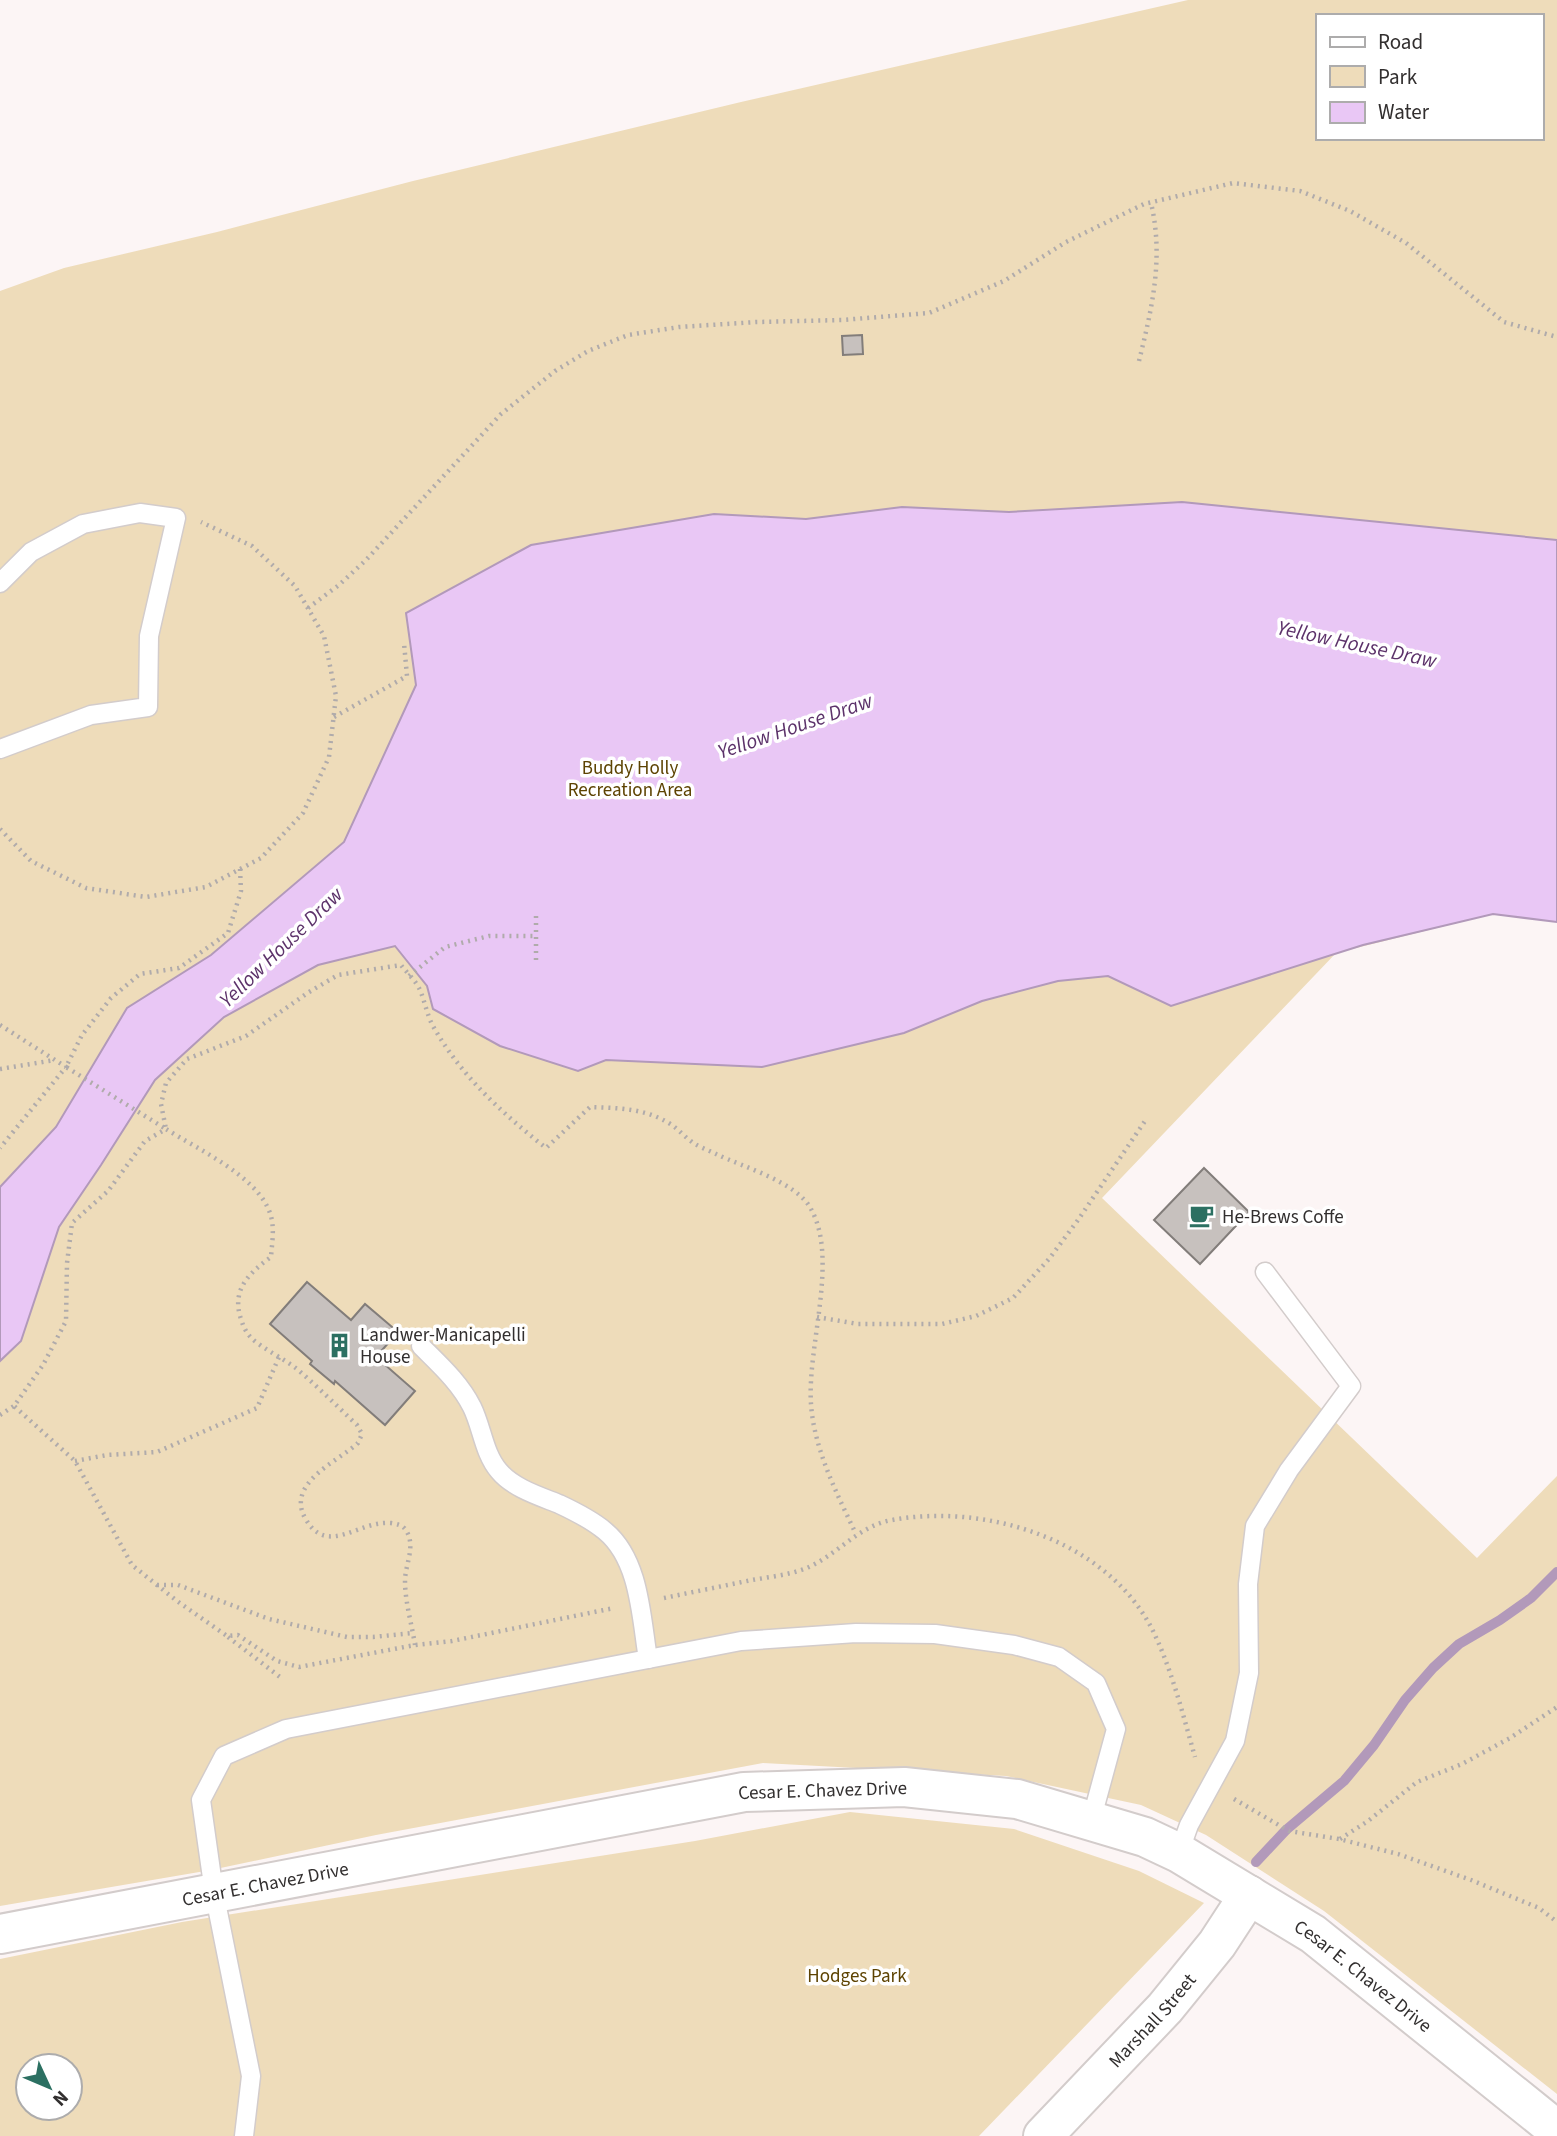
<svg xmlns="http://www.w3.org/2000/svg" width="1557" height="2136" viewBox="0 0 1557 2136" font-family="'Source Sans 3',sans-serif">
	<rect width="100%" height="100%" fill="#fcf5f5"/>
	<g fill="#eedcba" fill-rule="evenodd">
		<path d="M1188,0H1557V922L1493,914L1336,953L1102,1198L1477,1558L1557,1476V2094L1324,1911L1206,1835L1141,1805L1006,1776L763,1763L376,1835L211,1870L0,1906V291L64,268L217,232L413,181L741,102ZM1317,16H1541V138H1317Z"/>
		<path d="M850,1812L1014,1829L1139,1871L1204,1903L979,2136H0V1959L182,1922L695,1841ZM28,2066H70V2108H28Z"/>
	</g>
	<path fill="#e9c7f5" stroke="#b299ba" stroke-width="2" d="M1182,502L1557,540V922L1493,914L1363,945L1171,1006L1108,976L1058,981L982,1001L904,1033L762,1067L606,1060L578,1071L500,1046L433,1009L427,986L395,946L318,965L224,1017L155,1080L101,1165L59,1227L21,1341L0,1361V1187L56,1127L127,1008L211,955L344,842L416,685L406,613L531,545L714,514L806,519L902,507L1009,512Z"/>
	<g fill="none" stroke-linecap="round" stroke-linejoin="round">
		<path stroke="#b299ba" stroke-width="10" d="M1256,1862L1286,1830L1344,1781L1374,1745L1405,1700L1433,1668L1459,1644L1500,1620L1531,1598L1557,1572"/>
	</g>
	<g fill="#c7c1be" stroke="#827d7a" stroke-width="2">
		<path d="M862,335L863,354L843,355L842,336Z"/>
		<path d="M1204,1168L1249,1212L1200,1264L1154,1220Z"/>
		<path d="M307,1282L351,1320L365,1304L398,1332L376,1357L415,1391L385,1425L335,1381L334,1384L310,1364L312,1361L270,1324Z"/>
	</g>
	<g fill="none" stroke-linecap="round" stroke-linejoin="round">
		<defs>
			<g id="service">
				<path d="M0,583L31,552L83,524L140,513L176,518L149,636L148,707L91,715L0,749"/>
				<path d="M421,1346C440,1365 460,1383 472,1407C482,1427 484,1454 499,1471C513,1488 539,1496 559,1504C574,1511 592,1520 605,1531C640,1560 641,1617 648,1659"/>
				<path d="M1179,1853L1189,1825L1235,1741L1249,1673L1248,1584L1255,1526L1289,1470L1351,1386L1265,1272"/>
				<path d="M244,2136L251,2076L214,1892L201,1800L224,1756L286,1729L741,1641L856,1633L935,1634L1014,1645L1059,1657L1096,1683L1116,1729L1091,1821"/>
			</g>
			<g id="tertiary">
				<path id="s1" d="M0,1934L744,1792L904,1787L1017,1799L1145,1837L1179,1853L1313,1934L1557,2130"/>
				<path id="s2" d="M1043,2136L1165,2008L1217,1944L1249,1895"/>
			</g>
		</defs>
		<use href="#service" stroke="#d3cccb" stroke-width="21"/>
		<use href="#tertiary" stroke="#d3cccb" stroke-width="42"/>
		<g stroke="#b0abab" stroke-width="4.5" stroke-dasharray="2 5" stroke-linecap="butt">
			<path d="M1139,361C1152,308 1164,258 1151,203"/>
			<path d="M308,608L339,585L366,560L501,414L555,371L588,351L628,335L679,327L757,322L842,320L929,313L1004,281L1066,242L1144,204L1233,183L1300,191L1350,211L1406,243L1504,322L1557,337"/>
			<path d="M334,717L407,676L404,643"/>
			<path d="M0,829L31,861L86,888L146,897L206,887L261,858L303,813L329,757L336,696L324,636L295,586L252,546L201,522"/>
			<path d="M240,869L241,891L228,933L179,968L140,974L111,998L82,1035L66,1067L166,1129L161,1104L166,1083L187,1059L246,1036L309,992L338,975L401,965C407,973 416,981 420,990C425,1002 427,1015 433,1026C461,1076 502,1113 546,1148L590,1107C618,1108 646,1108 672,1125C679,1130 685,1137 692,1142C699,1147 708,1150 716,1154C743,1167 797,1182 811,1209C839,1259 807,1346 811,1404C814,1449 837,1494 856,1534"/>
			<path d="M536,960V914"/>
			<path d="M409,976L445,947L489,936H536"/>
			<path d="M0,1025L66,1067L0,1148"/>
			<path d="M0,1069L55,1060"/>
			<path d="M817,1317L858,1324H942L976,1316L1013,1298L1049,1259L1078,1220L1147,1118"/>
			<path d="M0,1415L14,1406"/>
			<path d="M75,1461L107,1455L157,1452L257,1408L279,1357"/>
			<path d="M157,1585H178L269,1619L347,1637H373L413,1633"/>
			<path d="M664,1598C693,1592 723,1586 752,1580C769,1577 788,1575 804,1569C836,1557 857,1526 892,1520C985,1503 1104,1539 1151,1627C1171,1666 1183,1715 1195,1757"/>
			<path d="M228,1637L280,1677"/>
			<path d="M415,1645C412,1625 405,1602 405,1581C405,1564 417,1545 405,1529C402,1525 397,1524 391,1523C358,1520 327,1558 305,1518C286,1483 337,1462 358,1443L362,1434L357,1425C337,1406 318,1387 297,1369C284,1359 269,1352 256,1342C248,1336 244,1329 241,1319C231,1290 249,1273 271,1257C272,1243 275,1227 270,1213C257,1176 199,1150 166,1129L145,1141L108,1191L72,1223L67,1263L66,1321L43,1365L14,1406L75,1461L132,1565L177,1601L227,1636L238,1635L277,1661L299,1667L415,1645L452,1641L614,1608"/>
			<path d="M1234,1799L1289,1831L1339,1839L1398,1854L1471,1880L1539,1908L1557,1922"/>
			<path d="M1340,1839L1368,1821L1417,1782L1462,1764L1510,1738L1557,1707"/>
		</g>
		<use href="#service" stroke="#fff" stroke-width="18"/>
		<use href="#tertiary" stroke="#fff" stroke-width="38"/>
	</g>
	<defs>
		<symbol id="cafe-bare" viewBox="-9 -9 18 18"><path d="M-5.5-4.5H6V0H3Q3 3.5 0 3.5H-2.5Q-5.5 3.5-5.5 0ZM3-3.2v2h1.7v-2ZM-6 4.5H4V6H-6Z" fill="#2c7062" stroke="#fff" stroke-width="2.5" paint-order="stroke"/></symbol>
		<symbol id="building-bare" viewBox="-9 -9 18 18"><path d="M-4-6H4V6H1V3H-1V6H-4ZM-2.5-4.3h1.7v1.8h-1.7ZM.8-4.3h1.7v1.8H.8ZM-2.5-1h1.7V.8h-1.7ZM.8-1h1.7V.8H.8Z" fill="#2c7062" stroke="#fff" stroke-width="2.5" paint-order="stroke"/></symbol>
	</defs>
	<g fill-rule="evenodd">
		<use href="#cafe-bare" x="1184" y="1198" width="35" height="35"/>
		<use href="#building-bare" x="322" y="1328" width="35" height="35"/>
	</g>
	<g text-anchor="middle" stroke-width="7" stroke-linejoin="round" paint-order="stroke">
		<g font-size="19" fill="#5d4302" stroke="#fff">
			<text x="630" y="774">Buddy Holly<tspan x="630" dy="22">Recreation Area</tspan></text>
			<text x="857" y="1982">Hodges Park</text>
		</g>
		<g font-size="19" fill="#322f2f" stroke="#fff" text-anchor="start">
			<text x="1222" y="1223">He-Brews Coffe</text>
			<text x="360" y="1341">Landwer-Manicapelli<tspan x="360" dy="22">House</tspan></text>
		</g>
		<g font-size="19" fill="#322f2f" stroke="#fff">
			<text dy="7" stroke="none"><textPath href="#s1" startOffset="836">Cesar E. Chavez Drive</textPath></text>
			<text dy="7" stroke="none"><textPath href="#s1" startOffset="270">Cesar E. Chavez Drive</textPath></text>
			<text dy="7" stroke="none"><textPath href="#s1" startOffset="1424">Cesar E. Chavez Drive</textPath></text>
			<text dy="7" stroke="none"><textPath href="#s2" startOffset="159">Marshall Street</textPath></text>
		</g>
		<g font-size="21" font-style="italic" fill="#5c326a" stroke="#fff">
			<text transform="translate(1357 644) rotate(12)" y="7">Yellow House Draw</text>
			<text transform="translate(795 726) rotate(-19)" y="7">Yellow House Draw</text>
			<text transform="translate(281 947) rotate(-44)" y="7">Yellow House Draw</text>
		</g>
	</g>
	<rect x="1316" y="14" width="228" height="126" fill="#ffffff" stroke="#adacac" stroke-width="2"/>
	<rect x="1330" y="37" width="35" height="10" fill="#ffffff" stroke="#adacac" stroke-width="2"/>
	<text x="1378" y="49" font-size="21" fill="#322f2f">Road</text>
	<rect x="1330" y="66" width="35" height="21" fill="#eedcba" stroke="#adacac" stroke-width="2"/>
	<text x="1378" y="84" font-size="21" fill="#322f2f">Park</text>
	<rect x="1330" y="102" width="35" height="21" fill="#e9c7f5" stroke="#adacac" stroke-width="2"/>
	<text x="1378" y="119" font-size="21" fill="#322f2f">Water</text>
	<g transform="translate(49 2087) rotate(134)"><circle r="33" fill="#ffffff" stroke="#adacac" stroke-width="2"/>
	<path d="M0-5L12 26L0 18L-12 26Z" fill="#2c7062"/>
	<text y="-10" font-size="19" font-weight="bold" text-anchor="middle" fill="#322f2f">N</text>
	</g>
</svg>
